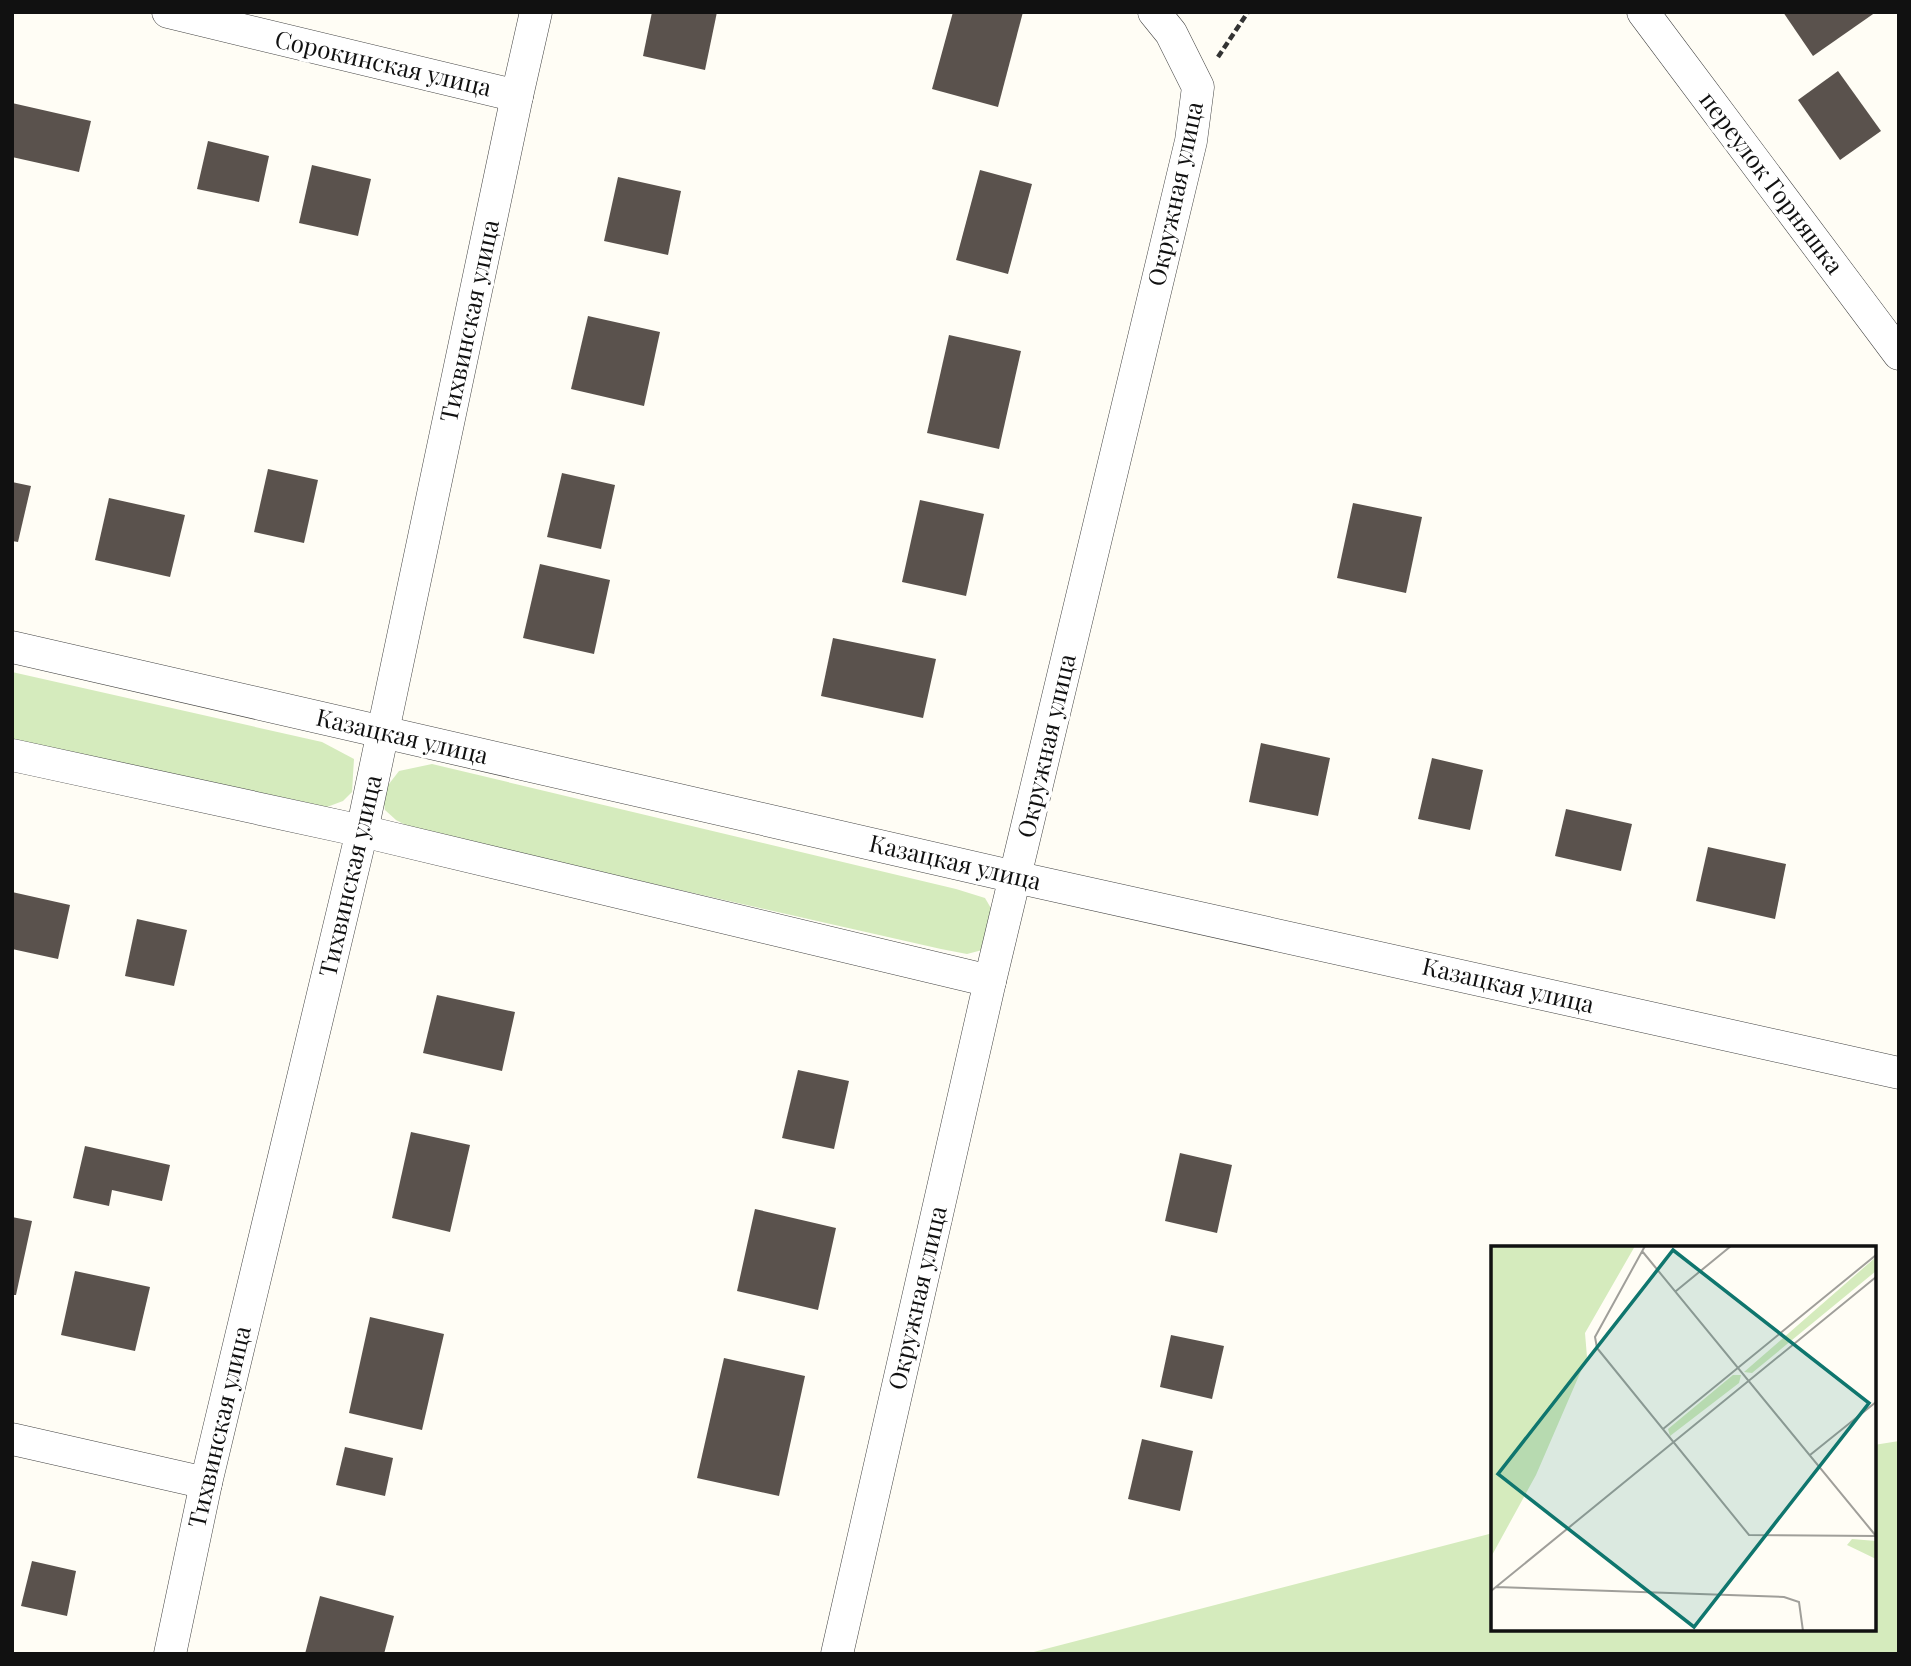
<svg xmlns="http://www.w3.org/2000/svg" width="1911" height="1666" viewBox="0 0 1911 1666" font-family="'Playfair Display',serif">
	<rect width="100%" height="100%" fill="#fffdf5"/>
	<g fill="#d5ebbd">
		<path d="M12,672L322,742L354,759L352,792L343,801L327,807L12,739Z"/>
		<path d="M432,764L956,889L985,898L995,915L986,949L967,954L941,949L415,830L396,820L385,810L382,793L399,771Z"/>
		<path d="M1899,1441V1654H1026L1493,1533V1629H1874V1445Z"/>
	</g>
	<g fill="#5a524d">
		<path d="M652,12H717L705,70L643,56Z"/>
		<path d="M953,12H1023L998,107L932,89Z"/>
		<path d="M1783,12H1876L1813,56Z"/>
		<path d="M1838,71L1881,131L1840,160L1798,100Z"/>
		<path d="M12,103L91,121L79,172L12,157Z"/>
		<path d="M208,141L269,156L259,202L197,189Z"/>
		<path d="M312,165L371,179L358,236L299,223Z"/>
		<path d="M980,170L1032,184L1008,274L956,260Z"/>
		<path d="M618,177L681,191L668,255L604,241Z"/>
		<path d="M588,316L660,332L644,406L571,389Z"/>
		<path d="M949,335L1021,351L999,449L927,433Z"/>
		<path d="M268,469L318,480L304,543L254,532Z"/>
		<path d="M562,473L615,485L601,549L547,537Z"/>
		<path d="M12,482L31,486L18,542L12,541Z"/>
		<path d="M109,498L185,515L170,577L95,560Z"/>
		<path d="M920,500L984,514L966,596L902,582Z"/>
		<path d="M1353,503L1422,517L1406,593L1337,578Z"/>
		<path d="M540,564L610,580L594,654L523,638Z"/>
		<path d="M833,638L936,659L923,718L821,696Z"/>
		<path d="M1261,743L1330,758L1318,816L1249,802Z"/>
		<path d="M1432,758L1483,770L1470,830L1418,819Z"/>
		<path d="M1566,809L1632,824L1621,871L1555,856Z"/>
		<path d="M1708,847L1786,864L1775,919L1696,901Z"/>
		<path d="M12,892L70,905L58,959L12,949Z"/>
		<path d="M137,919L187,930L174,986L125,976Z"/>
		<path d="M437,995L515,1012L502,1071L423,1053Z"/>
		<path d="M798,1070L849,1081L834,1149L782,1138Z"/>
		<path d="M411,1132L470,1145L450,1232L392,1218Z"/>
		<path d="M85,1146L170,1165L162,1201L112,1190L109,1206L73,1198Z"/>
		<path d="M1180,1153L1232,1165L1217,1233L1165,1221Z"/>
		<path d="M755,1209L836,1228L818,1310L737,1291Z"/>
		<path d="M12,1217L32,1221L16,1295H12Z"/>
		<path d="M75,1271L150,1287L135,1351L61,1335Z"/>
		<path d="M370,1317L444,1334L422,1430L349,1413Z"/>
		<path d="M1171,1335L1224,1346L1212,1399L1160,1387Z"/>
		<path d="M724,1358L805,1376L779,1496L697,1478Z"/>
		<path d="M1142,1439L1193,1451L1180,1511L1128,1499Z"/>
		<path d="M345,1447L393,1458L385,1496L336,1485Z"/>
		<path d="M32,1561L76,1571L67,1616L21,1606Z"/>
		<path d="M320,1596L394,1616L384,1654H305Z"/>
	</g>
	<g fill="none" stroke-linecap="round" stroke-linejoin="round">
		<defs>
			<g id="minor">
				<path d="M168,12L517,96"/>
				<path d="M1643,12L1899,354"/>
				<path d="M12,647L1015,877L1899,1073"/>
				<path d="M12,755L362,831L990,981"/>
				<path d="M12,1439L206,1483"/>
				<path d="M170,1654L206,1483L362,831L517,96L536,12"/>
				<path d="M837,1654L990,981L1191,141L1198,87L1171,33L1154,12"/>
			</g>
		</defs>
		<use href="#minor" stroke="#444" stroke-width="33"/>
		<path stroke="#333" stroke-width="4.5" stroke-dasharray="7 3.5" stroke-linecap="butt" d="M1218,57L1248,12"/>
		<use href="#minor" stroke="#fff" stroke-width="32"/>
	</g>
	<g text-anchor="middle" stroke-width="7" stroke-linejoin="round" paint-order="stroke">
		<g font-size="24" fill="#111" stroke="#fff">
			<text transform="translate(383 64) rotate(13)" y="8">Сорокинская улица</text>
			<text transform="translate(1771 183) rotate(53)" y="8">переулок Горняшка</text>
			<text transform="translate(1176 194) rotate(-78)" y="8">Окружная улица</text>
			<text transform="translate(470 321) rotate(-78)" y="8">Тихвинская улица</text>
			<text transform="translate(402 737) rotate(13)" y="8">Казацкая улица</text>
			<text transform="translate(1047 746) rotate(-77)" y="8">Окружная улица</text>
			<text transform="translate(955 863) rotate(13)" y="8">Казацкая улица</text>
			<text transform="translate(351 876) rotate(-77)" y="8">Тихвинская улица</text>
			<text transform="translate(1508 986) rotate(13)" y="8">Казацкая улица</text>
			<text transform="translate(918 1298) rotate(-77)" y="8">Окружная улица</text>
			<text transform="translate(220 1427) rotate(-77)" y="8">Тихвинская улица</text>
		</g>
	</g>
	<g transform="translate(1491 1246)">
		<rect width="385" height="385" fill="#fffdf5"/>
		<path d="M1,0H144L94,87L96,111L45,229L0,311ZM385,11V25L261,127L253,126ZM242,129H250L248,137L179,190L177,183ZM361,293L385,295V313L356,299Z" fill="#d5ebbd"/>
		<path fill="none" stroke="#a09f9a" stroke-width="2" d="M154,0L104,91L106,102L258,289L385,290M151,5L385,290M185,45L240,0M172,183L385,9M319,209L385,156M5,341L293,351L308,356L312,385M0,345L385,31"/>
		<path fill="#0f766e" fill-opacity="0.15" stroke="#0f766e" stroke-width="3.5" d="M182,4L378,157L203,381L7,228Z"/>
		<rect width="385" height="385" fill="none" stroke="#111" stroke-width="3.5"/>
	</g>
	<rect width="1911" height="1666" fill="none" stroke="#111111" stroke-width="28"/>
</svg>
